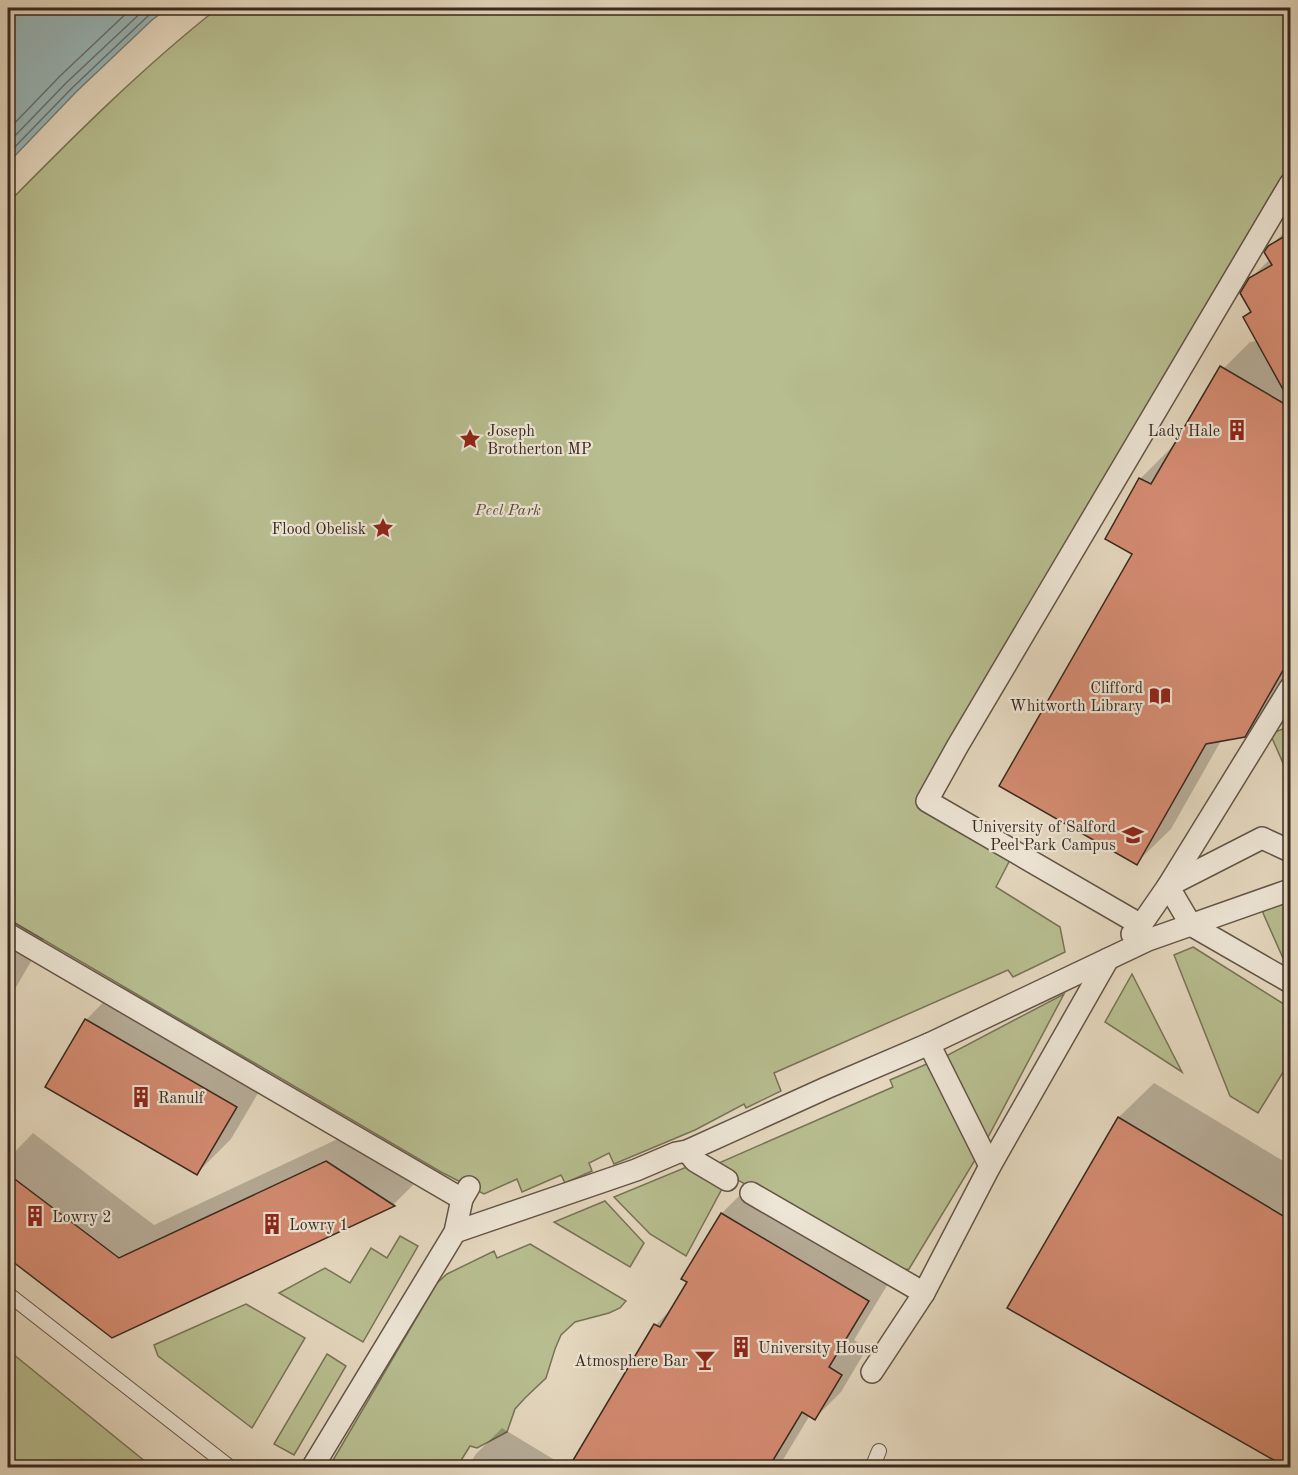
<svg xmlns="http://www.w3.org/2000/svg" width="1298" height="1475" viewBox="0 0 1298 1475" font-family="'Old Standard TT',serif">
	<rect width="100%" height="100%" fill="#e4d7be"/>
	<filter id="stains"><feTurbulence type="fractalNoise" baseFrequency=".00333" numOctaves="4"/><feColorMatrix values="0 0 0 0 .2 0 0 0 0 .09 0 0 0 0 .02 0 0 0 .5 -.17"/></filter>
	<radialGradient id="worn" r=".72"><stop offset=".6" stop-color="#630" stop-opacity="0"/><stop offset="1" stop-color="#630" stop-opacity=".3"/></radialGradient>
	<g fill="#b7bd8f" stroke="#787357" stroke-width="1.5">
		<path d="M218,8H1290V168L918,802L1012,856L996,887L1060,927L1065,952L1013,977L1008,970L774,1073L781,1091L746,1108L744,1104L695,1130L614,1164L609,1153L589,1163L592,1171L565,1183L561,1175L522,1192L517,1179L484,1194L441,1172L8,919V203C75,135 143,67 218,8Z"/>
		<path d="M1290,726V779L1272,738L1275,732Z"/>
		<path d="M1290,897V974L1263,913L1264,910Z"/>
		<path d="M1193,947L1290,1008V1061L1258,1113L1230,1096L1174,955Z"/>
		<path d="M1132,974L1182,1072L1105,1022Z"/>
		<path d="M1064,994L987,1139L946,1056Z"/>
		<path d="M929,1063L975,1160L909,1269L902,1270L712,1166L893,1087L890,1080Z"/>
		<path d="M689,1166L724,1185L686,1256L650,1234L614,1197Z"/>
		<path d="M605,1201L644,1243L630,1267L554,1222Z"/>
		<path d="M400,1236L418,1246L363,1342L279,1293L325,1268L350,1283L371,1248L387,1258Z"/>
		<path d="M530,1244L626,1301L620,1308L609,1313L575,1322L561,1335L555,1349L546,1378L525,1398L515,1409L507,1432L477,1448L470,1446L457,1467H329L437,1283L447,1274L494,1251L497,1258Z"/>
		<path d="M246,1304L305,1338L252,1428L158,1356L154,1345Z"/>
		<path d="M8,1350L152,1467H8Z"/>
		<path d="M327,1354L346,1366L294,1455L274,1444Z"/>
	</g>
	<path fill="#98b7ba" stroke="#727e7c" stroke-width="1.5" d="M8,8H168L152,20L76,92L8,163Z"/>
	<g fill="#0003">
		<path d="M1290,226V347L1285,350L1290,353V681L1279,701L1244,736L1222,739L1171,829L1136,863L1134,554L1107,538L1141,478L1175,444L1216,376L1250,342L1258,341L1245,317L1251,310L1250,279L1270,259V247Z"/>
		<path d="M8,918L44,939L8,1001Z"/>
		<path d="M120,985L270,1073L231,1139L197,1173L47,1086L86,1020Z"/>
		<path d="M1154,1083L1290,1165V1468L1009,1307L1119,1117Z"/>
		<path d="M361,1128L427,1171L394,1204L112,1336L8,1256V1159L33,1133L154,1225Z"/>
		<path d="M748,1187L894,1274L854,1340L867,1348L841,1392L815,1418L810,1415L778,1468H571L656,1325L674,1306L689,1282L683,1278L722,1213Z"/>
		<path d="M502,1428L568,1468H467L476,1454Z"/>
	</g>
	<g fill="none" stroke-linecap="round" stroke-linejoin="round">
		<g stroke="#68706c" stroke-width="1.5">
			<path d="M8,130L60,76L132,8"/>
			<path d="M8,143L66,83L146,8"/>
			<path d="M8,154L72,88L148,16L158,8"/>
		</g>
	</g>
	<g fill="#d48b71" stroke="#39291f" stroke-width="1.5">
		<path d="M1290,233V402L1243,317L1251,312L1240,293L1249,278L1272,265L1264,252L1268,246Z"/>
		<path d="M1220,366L1290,407V658L1245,737L1206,744L1137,865L999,786L1132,554L1105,539L1139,478L1151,484Z"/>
		<path d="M85,1019L237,1107L197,1175L45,1087Z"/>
		<path d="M1118,1117L1290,1220V1467H1286L1007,1308Z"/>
		<path d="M326,1161L395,1206L112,1338L8,1258V1174L119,1258Z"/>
		<path d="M721,1213L869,1301L829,1367L842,1375L815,1420L802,1412L769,1467H569L654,1324L660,1327L687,1282L681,1279Z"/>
	</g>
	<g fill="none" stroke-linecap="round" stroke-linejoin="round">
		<defs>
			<g id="service">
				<path d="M8,1294L231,1468"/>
				<path d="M872,1468L879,1451"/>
			</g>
			<g id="pedestrian">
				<path d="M1290,851L1262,838L1168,886L1191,925L1290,982"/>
				<path d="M1141,925L927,801L957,747L1290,184"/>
				<path d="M8,934L462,1199"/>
				<path d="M1132,934L1141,925L1168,886L1290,688"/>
				<path d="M929,1044L990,1166"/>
				<path d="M687,1151L695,1161L727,1180"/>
				<path d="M751,1193L924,1293"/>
				<path d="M455,1232L636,1170L676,1153L687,1151L826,1088L929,1044L1148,940L1290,890"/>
				<path d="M872,1372L924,1293L990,1166L1108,959"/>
				<path d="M312,1468L455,1232L462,1199L469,1187"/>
			</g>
		</defs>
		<use href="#service" stroke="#645447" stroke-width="16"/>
		<use href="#pedestrian" stroke="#645447" stroke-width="24"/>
		<use href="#service" stroke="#ede5d5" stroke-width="14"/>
		<use href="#pedestrian" stroke="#ede5d5" stroke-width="21"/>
	</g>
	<defs>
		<symbol id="building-bare" viewBox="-9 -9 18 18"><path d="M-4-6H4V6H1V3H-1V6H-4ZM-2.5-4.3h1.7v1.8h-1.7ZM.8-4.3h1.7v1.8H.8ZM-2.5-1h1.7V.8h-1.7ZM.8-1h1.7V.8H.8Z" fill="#8f2418" stroke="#ede5d5" stroke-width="2.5" paint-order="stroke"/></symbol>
		<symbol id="sight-bare" viewBox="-9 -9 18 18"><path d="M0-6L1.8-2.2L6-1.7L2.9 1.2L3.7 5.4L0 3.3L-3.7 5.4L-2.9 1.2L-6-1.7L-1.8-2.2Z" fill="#8f2418" stroke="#ede5d5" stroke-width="2.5" paint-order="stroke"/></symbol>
		<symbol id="library-bare" viewBox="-9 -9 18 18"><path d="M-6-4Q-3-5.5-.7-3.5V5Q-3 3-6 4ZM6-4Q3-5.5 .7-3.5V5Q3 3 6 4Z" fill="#8f2418" stroke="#ede5d5" stroke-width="2.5" paint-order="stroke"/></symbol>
		<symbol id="university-bare" viewBox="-9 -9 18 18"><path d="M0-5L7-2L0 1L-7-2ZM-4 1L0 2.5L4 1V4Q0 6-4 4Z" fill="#8f2418" stroke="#ede5d5" stroke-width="2.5" paint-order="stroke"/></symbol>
		<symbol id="bar-bare" viewBox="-9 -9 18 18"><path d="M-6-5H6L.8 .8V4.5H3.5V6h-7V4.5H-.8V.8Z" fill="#8f2418" stroke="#ede5d5" stroke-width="2.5" paint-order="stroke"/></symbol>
	</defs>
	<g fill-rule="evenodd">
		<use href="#building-bare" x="1222" y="415" width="30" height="30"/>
		<use href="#sight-bare" x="455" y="424" width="30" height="30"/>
		<use href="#sight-bare" x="368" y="513" width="30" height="30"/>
		<use href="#library-bare" x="1145" y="681" width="30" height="30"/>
		<use href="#university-bare" x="1118" y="820" width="30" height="30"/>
		<use href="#building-bare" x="126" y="1082" width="30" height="30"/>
		<use href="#building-bare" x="20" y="1201" width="30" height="30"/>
		<use href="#building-bare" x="257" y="1209" width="30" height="30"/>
		<use href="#building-bare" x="726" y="1332" width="30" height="30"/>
		<use href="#bar-bare" x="690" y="1345" width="30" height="30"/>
	</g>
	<g text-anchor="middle" stroke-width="4.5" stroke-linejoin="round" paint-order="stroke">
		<g font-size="16" fill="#39291f" stroke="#ede5d5" text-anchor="start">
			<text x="487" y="436">Joseph<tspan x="487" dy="18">Brotherton MP</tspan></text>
			<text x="1220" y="436" text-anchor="end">Lady Hale</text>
			<text x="366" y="534" text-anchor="end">Flood Obelisk</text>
			<text x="1143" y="693" text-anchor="end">Clifford<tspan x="1143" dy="18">Whitworth Library</tspan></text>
			<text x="1116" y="832" text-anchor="end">University of Salford<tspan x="1116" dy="18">Peel Park Campus</tspan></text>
			<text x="158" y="1103">Ranulf</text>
			<text x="52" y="1222">Lowry 2</text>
			<text x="289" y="1230">Lowry 1</text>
			<text x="758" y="1353">University House</text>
			<text x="688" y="1366" text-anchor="end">Atmosphere Bar</text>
		</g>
		<g font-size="16" font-style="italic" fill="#584e3b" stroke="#ede5d5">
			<text x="508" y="515">Peel Park</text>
		</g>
	</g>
	<rect width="1298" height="1475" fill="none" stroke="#e4d7be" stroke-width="30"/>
	<rect x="9" y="9" width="1280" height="1457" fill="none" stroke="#39291f" stroke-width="3"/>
	<rect x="15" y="15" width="1268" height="1445" fill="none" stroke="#39291f" stroke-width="1.5"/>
	<rect width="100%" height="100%" filter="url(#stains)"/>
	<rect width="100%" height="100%" fill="url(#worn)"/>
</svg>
